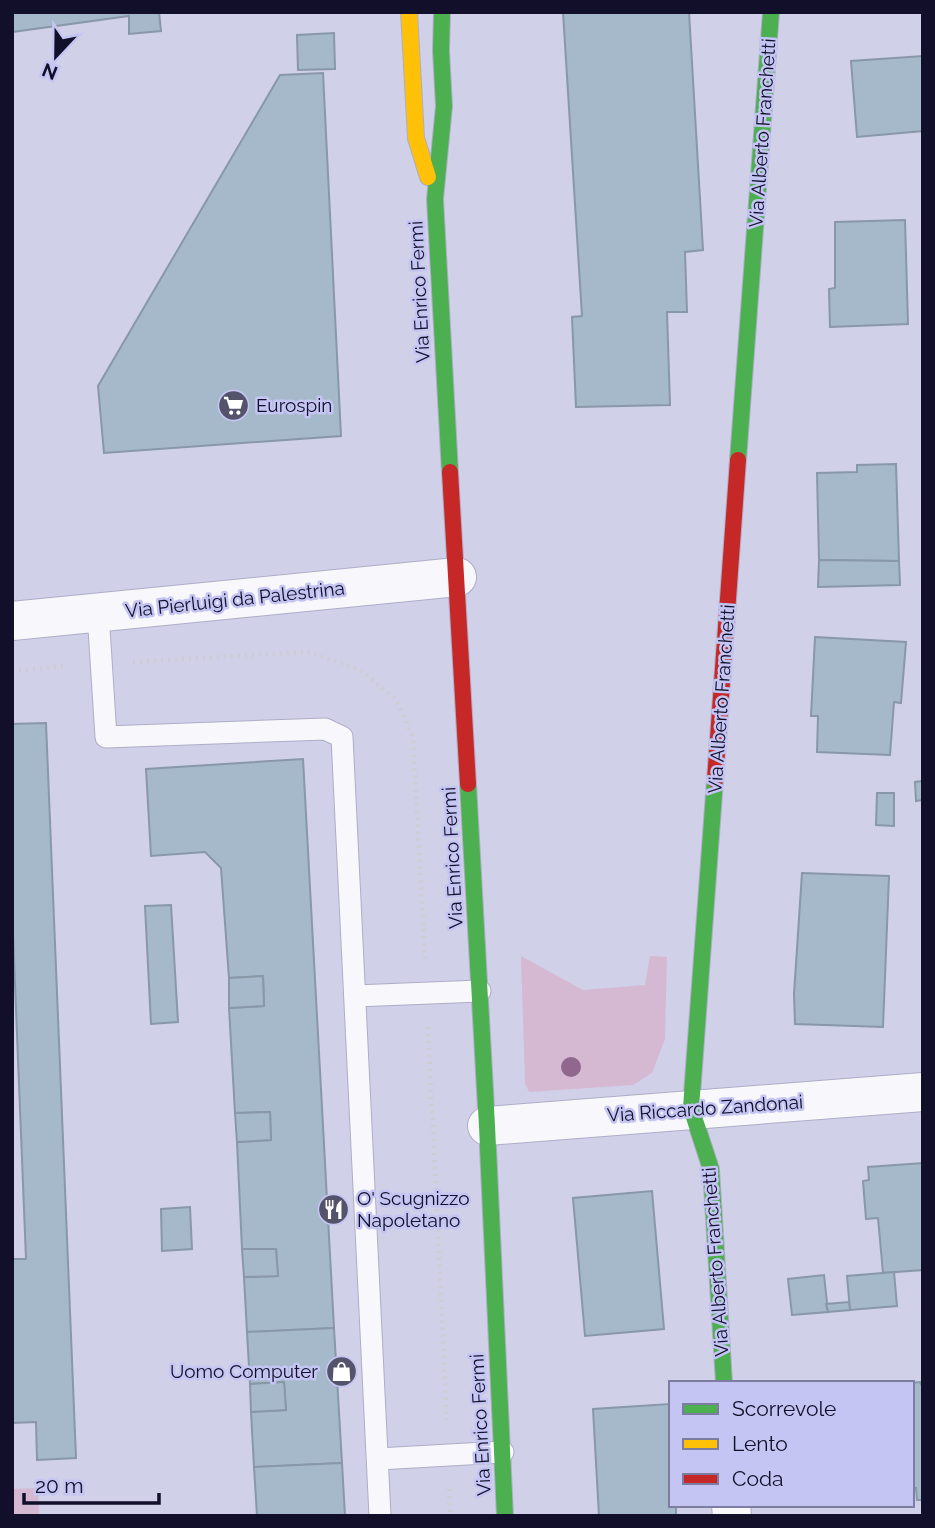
<svg xmlns="http://www.w3.org/2000/svg" width="935" height="1528" viewBox="0 0 935 1528" font-family="Raleway,sans-serif">
	<rect width="100%" height="100%" fill="#d0d0e8"/>
	<g fill="#d5b9d3">
		<path d="M521,956L583,990L645,985L650,956L667,957L665,1039L652,1073L633,1085L529,1092L525,1083Z"/>
		<path d="M38,1488L39,1516H12V1489Z"/>
	</g>
	<g fill="#a6b9ca" stroke="#8898a8" stroke-width="2">
		<path d="M12,12H159L161,31L129,34V16L12,32Z"/>
		<path d="M563,12H689L703,250L685,252L687,312H667L670,405L576,407L572,317L582,316Z"/>
		<path d="M334,33L335,69L298,70L297,35Z"/>
		<path d="M923,56V131L857,137L851,61Z"/>
		<path d="M323,73L341,436L104,453L98,386L280,75Z"/>
		<path d="M905,220L908,324L830,327L829,289L835,288V222Z"/>
		<path d="M896,464L899,561L819,560L817,473L857,472V465Z"/>
		<path d="M819,560L899,561L900,585L818,587Z"/>
		<path d="M815,637L906,642L901,703L894,702L890,755L817,752L818,716H811Z"/>
		<path d="M46,723L76,1458L37,1460L36,1422L12,1423V1259H26L12,909V724Z"/>
		<path d="M303,759L334,1328L247,1332L244,1277L278,1276L276,1249H242L237,1142L271,1140L270,1112L235,1113L229,1008L264,1006L263,976L229,978L221,868L205,852L151,856L146,769Z"/>
		<path d="M923,781V800L916,801L915,782Z"/>
		<path d="M877,793H894V826L876,825Z"/>
		<path d="M802,873L889,876L883,1027L795,1024L794,994Z"/>
		<path d="M171,905L178,1022L151,1024L145,906Z"/>
		<path d="M263,976L264,1006L229,1008V978Z"/>
		<path d="M270,1112L271,1140L237,1142L235,1113Z"/>
		<path d="M923,1163V1270L883,1273L878,1218L866,1219L863,1181L869,1180L868,1167Z"/>
		<path d="M652,1191L664,1329L585,1336L573,1198Z"/>
		<path d="M190,1207L192,1249L162,1251L161,1209Z"/>
		<path d="M242,1249H276L278,1276L244,1277Z"/>
		<path d="M894,1272L897,1306L850,1310L847,1276Z"/>
		<path d="M824,1275L828,1312L792,1315L788,1279Z"/>
		<path d="M849,1302L850,1310L828,1312L826,1304Z"/>
		<path d="M334,1328L342,1463L254,1467L251,1412L286,1410L284,1382L250,1384L247,1332Z"/>
		<path d="M284,1382L286,1410L251,1412L250,1384Z"/>
		<path d="M920,1382L923,1388V1500H917L916,1488H912V1383Z"/>
		<path d="M670,1404L671,1505H676V1516H599L593,1409Z"/>
		<path d="M342,1463L345,1516H257L254,1467Z"/>
	</g>
	<g fill="none" stroke-linecap="round" stroke-linejoin="round">
		<defs>
			<g id="lane">
				<path d="M98,613L106,737L325,729L342,737L380,1516"/>
				<path d="M355,996L480,991"/>
				<path d="M378,1459L503,1452"/>
			</g>
			<g id="street">
				<path d="M12,621L457,577"/>
				<path d="M487,1126L923,1092"/>
				<path d="M731,1505L732,1516"/>
			</g>
			<g id="fast">
				<path d="M442,12L441,51L444,106L435,199L450,472"/>
				<path d="M738,460L771,12"/>
				<path d="M715,780L691,1108L711,1169L724,1383"/>
				<path d="M468,784L487,1126L505,1516"/>
			</g>
			<path id="slow" d="M409,12L416,138L428,177"/>
			<g id="jam">
				<path d="M450,472L468,784"/>
				<path d="M715,780L738,460"/>
			</g>
		</defs>
		<use href="#lane" stroke="#aeadc7" stroke-width="23"/>
		<use href="#street" stroke="#aeadc7" stroke-width="40"/>
		<use href="#fast" stroke="#aeadc7" stroke-width="18"/>
		<use href="#slow" stroke="#aeadc7" stroke-width="18"/>
		<use href="#jam" stroke="#aeadc7" stroke-width="18"/>
		<g stroke="#cdcdd4" stroke-width="4.5" stroke-dasharray="2 5" stroke-linecap="butt">
			<path d="M133,662L308,652L359,669L396,699L413,737L425,959"/>
			<path d="M12,671L68,666"/>
			<path d="M428,1027L447,1420"/>
			<path d="M449,1489L450,1516"/>
		</g>
		<use href="#lane" stroke="#f8f8fc" stroke-width="21"/>
		<use href="#street" stroke="#f8f8fc" stroke-width="38"/>
		<use href="#fast" stroke="#4caf50" stroke-width="16"/>
		<use href="#slow" stroke="#ffc107" stroke-width="16"/>
		<use href="#jam" stroke="#c62828" stroke-width="16"/>
	</g>
	<circle fill="#90678d" cx="571" cy="1067" r="10"/>
	<defs>
		<symbol id="supermarket-disc" viewBox="-11 -11 22 22"><circle r="9.5" fill="#54536c" stroke="#c5c5f3"/><path d="M-6-5.5h2.5l.6 2H6L4.5 2H-2.5L-4.4-4H-6ZM-1.5 3.2a1.3 1.3 0 1 0 .1 0ZM3 3.2a1.3 1.3 0 1 0 .1 0Z" fill="#fff"/></symbol>
		<symbol id="restaurant-disc" viewBox="-11 -11 22 22"><circle r="9.5" fill="#54536c" stroke="#c5c5f3"/><path d="M-5-6h1v4h1v-4h1v4h1v-4h1v5L-1.5 .5V6h-2V.5L-5-1ZM5-6V6H3V1.5H1.5Q1.5-4 5-6Z" fill="#fff"/></symbol>
		<symbol id="shop-disc" viewBox="-11 -11 22 22"><circle r="9.5" fill="#54536c" stroke="#c5c5f3"/><path d="M-5-2.5h2.3a2.7 3.5 0 0 1 5.4 0H5L5.5 6h-11ZM-1.5-2.5h3a1.5 2.3 0 0 0-3 0Z" fill="#fff"/></symbol>
	</defs>
	<g fill-rule="evenodd">
		<use href="#supermarket-disc" x="216" y="388" width="35" height="35"/>
		<use href="#restaurant-disc" x="316" y="1192" width="35" height="35"/>
		<use href="#shop-disc" x="324" y="1354" width="35" height="35"/>
	</g>
	<g text-anchor="middle" stroke-width="5" stroke-linejoin="round" paint-order="stroke">
		<g font-size="19" fill="#110f2a" stroke="#c5c5f3">
			<text transform="translate(762 133) rotate(-86)" y="7">Via Alberto Franchetti</text>
			<text transform="translate(419 292) rotate(-93)" y="7">Via Enrico Fermi</text>
			<text transform="translate(235 599) rotate(-6)" y="7">Via Pierluigi da Palestrina</text>
			<text transform="translate(721 699) rotate(-86)" y="7">Via Alberto Franchetti</text>
			<text transform="translate(452 858) rotate(-93)" y="7">Via Enrico Fermi</text>
			<text transform="translate(705 1108) rotate(-4)" y="7">Via Riccardo Zandonai</text>
			<text transform="translate(715 1262) rotate(-94)" y="7">Via Alberto Franchetti</text>
			<text transform="translate(480 1425) rotate(-93)" y="7">Via Enrico Fermi</text>
		</g>
		<g font-size="19" fill="#110f2a" stroke="#c5c5f3" text-anchor="start">
			<text x="256" y="412">Eurospin</text>
			<text x="357" y="1205">O' Scugnizzo<tspan x="357" dy="22">Napoletano</tspan></text>
			<text x="318" y="1378" text-anchor="end">Uomo Computer</text>
		</g>
	</g>
	<rect width="935" height="1528" fill="none" stroke="#110f2a" stroke-width="28"/>
	<rect x="669" y="1381" width="245" height="126" fill="#c5c5f3" stroke="#7d7ca3" stroke-width="2"/>
	<rect x="683" y="1404" width="35" height="10" fill="#4caf50" stroke="#7d7ca3" stroke-width="2"/>
	<text x="732" y="1416" font-size="21" fill="#110f2a">Scorrevole</text>
	<rect x="683" y="1439" width="35" height="10" fill="#ffc107" stroke="#7d7ca3" stroke-width="2"/>
	<text x="732" y="1451" font-size="21" fill="#110f2a">Lento</text>
	<rect x="683" y="1474" width="35" height="10" fill="#c62828" stroke="#7d7ca3" stroke-width="2"/>
	<text x="732" y="1486" font-size="21" fill="#110f2a">Coda</text>
	<g transform="translate(56 56) rotate(202)" stroke="#c5c5f3" stroke-width="5" paint-order="stroke">
	<path d="M0-5L12 26L0 18L-12 26Z" fill="#110f2a"/>
	<text y="-10" font-size="19" font-weight="bold" text-anchor="middle" fill="#110f2a">N</text>
	</g>
	<path d="M24 1493v10h135v-10" fill="none" stroke="#110f2a" stroke-width="3.5"/>
	<text x="35" y="1493" font-size="21" fill="#110f2a" stroke="#c5c5f3" stroke-width="5" paint-order="stroke">20 m</text>
</svg>
